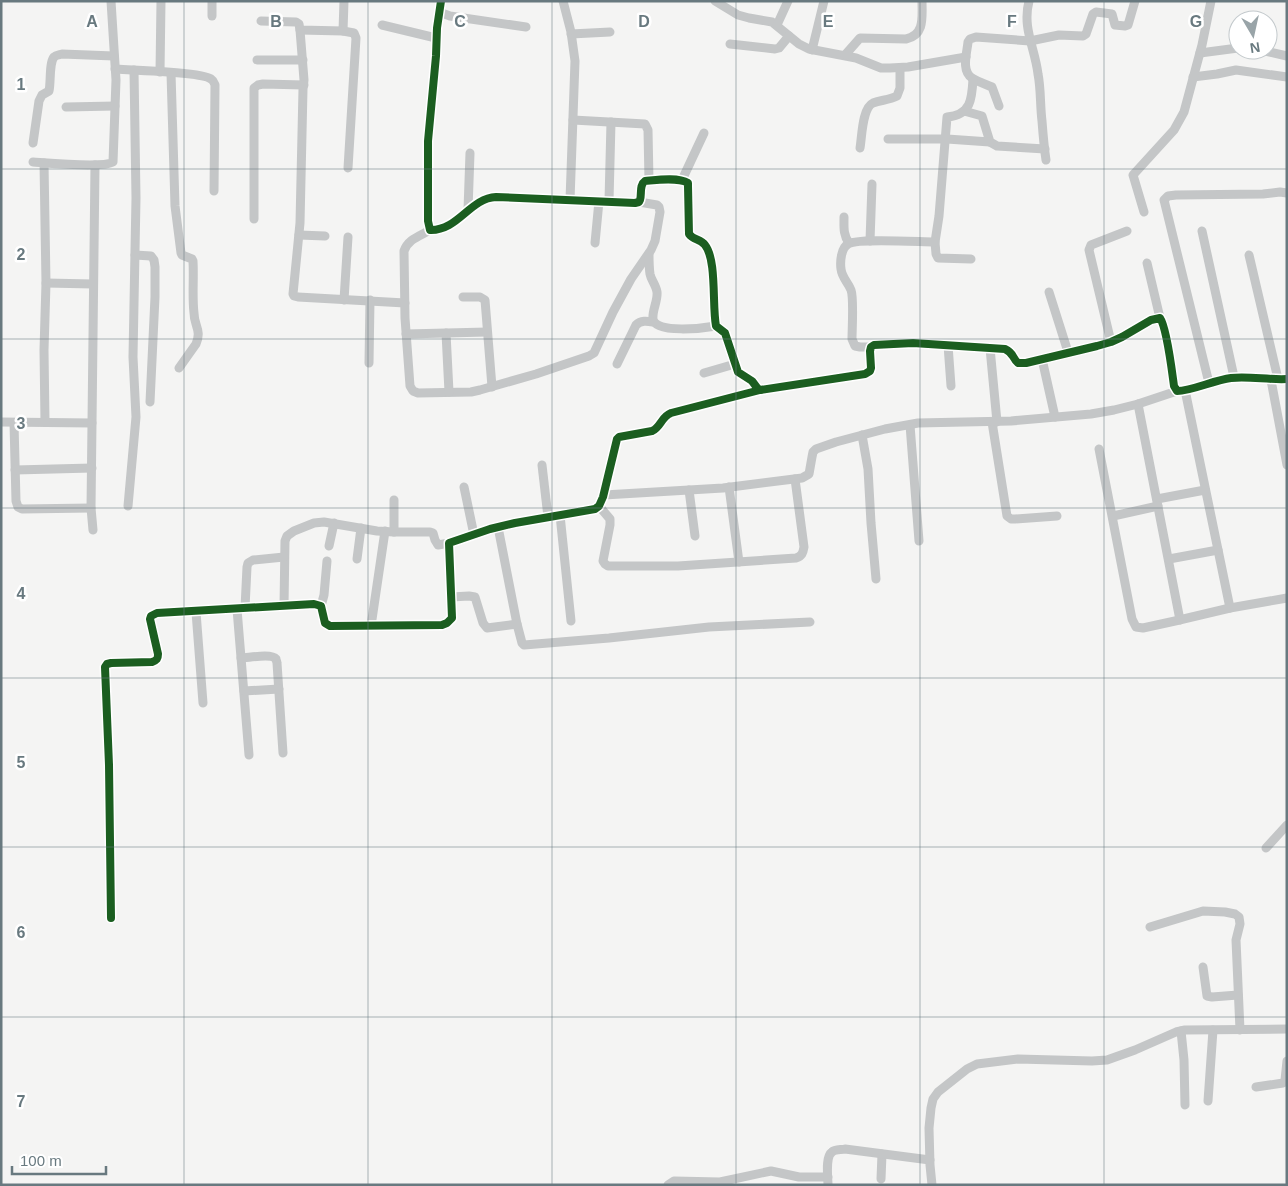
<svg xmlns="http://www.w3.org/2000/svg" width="1288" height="1186" viewBox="0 0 1288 1186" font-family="Helvetica,sans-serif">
	<rect width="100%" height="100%" fill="#f4f4f3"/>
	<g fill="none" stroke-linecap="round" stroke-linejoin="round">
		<g stroke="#c4c6c7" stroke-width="9">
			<path d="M441,1L437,28L436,56L428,141V221L430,230C458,231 470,198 496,197L635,203L639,202L640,200C642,194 639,185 645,181C657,180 678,177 688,183V186L689,234C693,240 701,239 705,245C717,260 712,306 716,326L725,333L738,372L752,381L758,389L760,390L865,374L870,371L871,368L870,351L871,347L874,345L913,343L1005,349C1014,353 1012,358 1018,363H1026L1097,346L1111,342L1122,337L1151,320L1160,318C1167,328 1172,372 1174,386L1177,391C1192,391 1214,380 1231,378C1249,376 1268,380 1287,379"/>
			<path d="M563,1L571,32L575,61L570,200"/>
			<path d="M715,1L738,15L749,18L772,22L799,44L809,49L856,58L881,68H890L908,67L966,57"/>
			<path d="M1029,1C1022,28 1035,48 1038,74C1041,89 1040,105 1042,121C1043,134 1044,147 1046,160"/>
			<path d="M439,12L450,16L526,27"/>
			<path d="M212,16V1"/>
			<path d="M261,21L296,22L299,24L300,30L343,31L344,1"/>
			<path d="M382,25L436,38"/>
			<path d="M777,25L788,1"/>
			<path d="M300,30L304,80L303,89L300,223L293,294L294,296L298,297L405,303"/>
			<path d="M343,31L354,33L356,38L348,168"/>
			<path d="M571,34L610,32"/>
			<path d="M730,44L775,49L779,48L789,36"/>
			<path d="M812,50L824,1"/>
			<path d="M1261,50L1287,56"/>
			<path d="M1200,53L1238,48"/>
			<path d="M845,55L860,38L906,39C925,35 922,17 922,1"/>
			<path d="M257,60H303"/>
			<path d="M115,69C130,70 203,72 211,79C214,81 214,82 215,85L214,191"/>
			<path d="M160,72L161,1"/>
			<path d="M171,73L175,206L181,253L182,255L192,259L193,261C194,279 192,296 194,313C194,326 202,330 196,344L179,368"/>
			<path d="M1193,77L1217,74L1236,70L1287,77"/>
			<path d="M999,106L992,87C985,84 978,82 972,78C961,71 967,53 968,42L970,39L976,37L1030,41L1059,35L1083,36L1086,34L1093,14L1096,12L1112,14L1115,25L1125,26L1128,25L1135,1"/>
			<path d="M66,107L115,106"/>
			<path d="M964,111L982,116L990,142L997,146L1045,149"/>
			<path d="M573,120L645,124L648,130L649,181"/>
			<path d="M888,139H947L990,142"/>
			<path d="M33,143L39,101L42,95L49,91C51,83 49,63 54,57C56,55 58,55 62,54L114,56"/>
			<path d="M860,148C862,137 862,108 873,103C881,100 889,100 897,96L900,88V68"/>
			<path d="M33,162C48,163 103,168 113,162L116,80L111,1"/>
			<path d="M44,163L46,283L44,350L45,422"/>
			<path d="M682,180L704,133"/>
			<path d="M609,201L611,122"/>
			<path d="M468,210L470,153"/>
			<path d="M1144,212L1133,175L1174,130L1184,112L1202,45L1211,1"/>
			<path d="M844,217C844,227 843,235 849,243"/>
			<path d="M254,219V88L258,85L263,84L304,85"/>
			<path d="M430,230C420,236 408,239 404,251L405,318L410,386L413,391L418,393L471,392L480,390L536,374L589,356L594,353L613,312L631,279L651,250L655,241L660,212L659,207L657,205L639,202"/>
			<path d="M1202,231L1234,377"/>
			<path d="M299,235L325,236"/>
			<path d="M870,241L872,184"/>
			<path d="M595,243L599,201"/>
			<path d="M649,254C649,260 649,267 650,274C651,280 656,285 657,292C658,301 652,310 653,319C655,334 705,328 716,326"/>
			<path d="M135,255L151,256L154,260L155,267V297L150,402"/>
			<path d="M1249,255L1278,379"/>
			<path d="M971,259L938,258L936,254L935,242L939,216L947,117C971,115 972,99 973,79"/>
			<path d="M1147,263L1160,318"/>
			<path d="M46,283L93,284"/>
			<path d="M1049,292L1068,352"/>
			<path d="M463,297H480L485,300L492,387"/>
			<path d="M344,300L348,237"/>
			<path d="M446,333L449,392"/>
			<path d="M406,334L487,332"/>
			<path d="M1111,342L1089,250L1091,245L1127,231"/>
			<path d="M948,345L951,386"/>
			<path d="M871,347H860L855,346L852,339C852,329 854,298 851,290C848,282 842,278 841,269C840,262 841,248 848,244C857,238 920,242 935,242"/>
			<path d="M990,348L997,422"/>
			<path d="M1042,359L1055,417"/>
			<path d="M369,363L370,300"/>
			<path d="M617,364L636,325C641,320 647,321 653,322"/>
			<path d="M704,373L735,364"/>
			<path d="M1271,380L1287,465"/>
			<path d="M1209,383L1164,200L1168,196L1176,195L1263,194L1280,192L1287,193"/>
			<path d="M1185,390L1230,608"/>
			<path d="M1138,404L1180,620"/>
			<path d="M1,422L92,423L95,165"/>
			<path d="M992,422L1007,516L1011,519H1015L1057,516"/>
			<path d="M14,423L16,501L18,507L22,509L91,508"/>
			<path d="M92,423L91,508L93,530"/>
			<path d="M910,425L919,541"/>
			<path d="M862,435L868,469L871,523L876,579"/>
			<path d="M1099,449L1132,619L1136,627L1143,628L1175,621L1230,608L1287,598"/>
			<path d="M542,465L548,517"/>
			<path d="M15,470L92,468"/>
			<path d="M464,487L474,535"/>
			<path d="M729,487L739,562"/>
			<path d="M689,490L695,536"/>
			<path d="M604,495L723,488L802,478L809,474L812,457L813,452L816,449L836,442L885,429L918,423L1011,421L1091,414L1114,410L1138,404L1177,391"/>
			<path d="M1157,499L1205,490"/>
			<path d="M128,506L136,417L133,357L136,198L134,70"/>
			<path d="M599,506L610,519V525L603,561L605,564L608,566H678L796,558C802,556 803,553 804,547L795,479"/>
			<path d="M560,515L571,621"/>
			<path d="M1113,516L1158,506"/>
			<path d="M498,527L517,624L522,643L524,645L609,638L709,627L810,622"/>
			<path d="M394,532V500"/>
			<path d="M329,546L334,523"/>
			<path d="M357,559L361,528"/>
			<path d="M1169,559L1218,550"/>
			<path d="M451,597L469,596L475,597L483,623L487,628L517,624"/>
			<path d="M284,606L285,541L287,536L294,531L314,523L324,522L377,531L394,532H430L433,533L435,540L438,545L449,543"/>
			<path d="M321,606L324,595L327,561"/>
			<path d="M245,608L247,567L248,563L253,560L284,557"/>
			<path d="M237,609L249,755"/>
			<path d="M196,612L203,703"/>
			<path d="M371,626L385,531"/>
			<path d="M241,658C248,658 271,653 276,659C276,660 277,662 277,663L283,753"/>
			<path d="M244,691L279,689"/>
			<path d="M1266,848L1287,825"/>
			<path d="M111,918L109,765L105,667L107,664L111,663L152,662C157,660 158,659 158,654L150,619L151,616L157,613L314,604L321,606L325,623L330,626L442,625L447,623L452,618L449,543L490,529L515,523L595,509L599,506L603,497L617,439L619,437L652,431C661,427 661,417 671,413L760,390"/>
			<path d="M1150,927L1203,911L1225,912L1235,914L1239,917L1240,924L1236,940L1240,1030"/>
			<path d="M1203,967L1207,996L1212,997L1238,995"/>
			<path d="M1181,1031L1184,1060L1185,1105"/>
			<path d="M1256,1087L1283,1083L1285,1080L1287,1061"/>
			<path d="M1208,1101L1213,1030"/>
			<path d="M881,1179L882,1154"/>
			<path d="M668,1185L674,1181L720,1182L771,1171L799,1177H828"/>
			<path d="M828,1185C828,1177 825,1157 832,1152C835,1149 841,1150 845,1149L930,1160"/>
			<path d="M932,1185L930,1165L929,1128L931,1108L933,1099L938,1092L967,1069L977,1064L1018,1059L1092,1061L1107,1060L1135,1050L1176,1032L1185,1030L1287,1029"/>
		</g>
		<defs>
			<g id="cycleway">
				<path d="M441,1L437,28L436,56L428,141V221L430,230C458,231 470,198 496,197L635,203L639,202L640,200C642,194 639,185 645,181C657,180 678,177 688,183V186L689,234C693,240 701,239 705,245C717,260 712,306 716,326L725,333L738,372L752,381L758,389L760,390L865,374L870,371L871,368L870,351L871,347L874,345L913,343L1005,349C1014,353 1012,358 1018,363H1026L1097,346L1111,342L1122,337L1151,320L1160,318C1167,328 1172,372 1174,386L1177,391C1192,391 1214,380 1231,378C1249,376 1268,380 1287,379"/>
				<path d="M111,918L109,765L105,667L107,664L111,663L152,662C157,660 158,659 158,654L150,619L151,616L157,613L314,604L321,606L325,623L330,626L442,625L447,623L452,618L449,543L490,529L515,523L595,509L599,506L603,497L617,439L619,437L652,431C661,427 661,417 671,413L760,390"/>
			</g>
		</defs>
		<use href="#cycleway" stroke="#fff" stroke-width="11"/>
		<use href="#cycleway" stroke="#1b5e20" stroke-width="8"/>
	</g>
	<path fill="none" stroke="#68797f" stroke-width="1" stroke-opacity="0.55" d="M184,1V1185M368,1V1185M552,1V1185M736,1V1185M920,1V1185M1104,1V1185M1,169H1287M1,339H1287M1,508H1287M1,678H1287M1,847H1287M1,1017H1287"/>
	<g font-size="16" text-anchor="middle" font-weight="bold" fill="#68797f" stroke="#fff" stroke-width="5" stroke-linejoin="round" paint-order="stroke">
		<text x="92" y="27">A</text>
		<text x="276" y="27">B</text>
		<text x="460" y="27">C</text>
		<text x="644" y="27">D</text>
		<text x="828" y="27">E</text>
		<text x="1012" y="27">F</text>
		<text x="1196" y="27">G</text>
		<text x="21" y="90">1</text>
		<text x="21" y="260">2</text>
		<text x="21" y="429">3</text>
		<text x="21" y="599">4</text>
		<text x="21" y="768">5</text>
		<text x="21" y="938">6</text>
		<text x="21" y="1107">7</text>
	</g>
	<rect width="1288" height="1186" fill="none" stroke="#68797f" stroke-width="5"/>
	<g transform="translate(1253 35) rotate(171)"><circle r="24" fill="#ffffff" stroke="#c3c9cc"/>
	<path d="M0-4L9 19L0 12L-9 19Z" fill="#99a4a8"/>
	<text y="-8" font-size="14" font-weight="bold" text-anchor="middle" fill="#68797f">N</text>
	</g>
	<path d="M12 1166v8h94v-8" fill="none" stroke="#68797f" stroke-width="2.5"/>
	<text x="20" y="1166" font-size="15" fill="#68797f" stroke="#ffffff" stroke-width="4" paint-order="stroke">100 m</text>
</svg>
